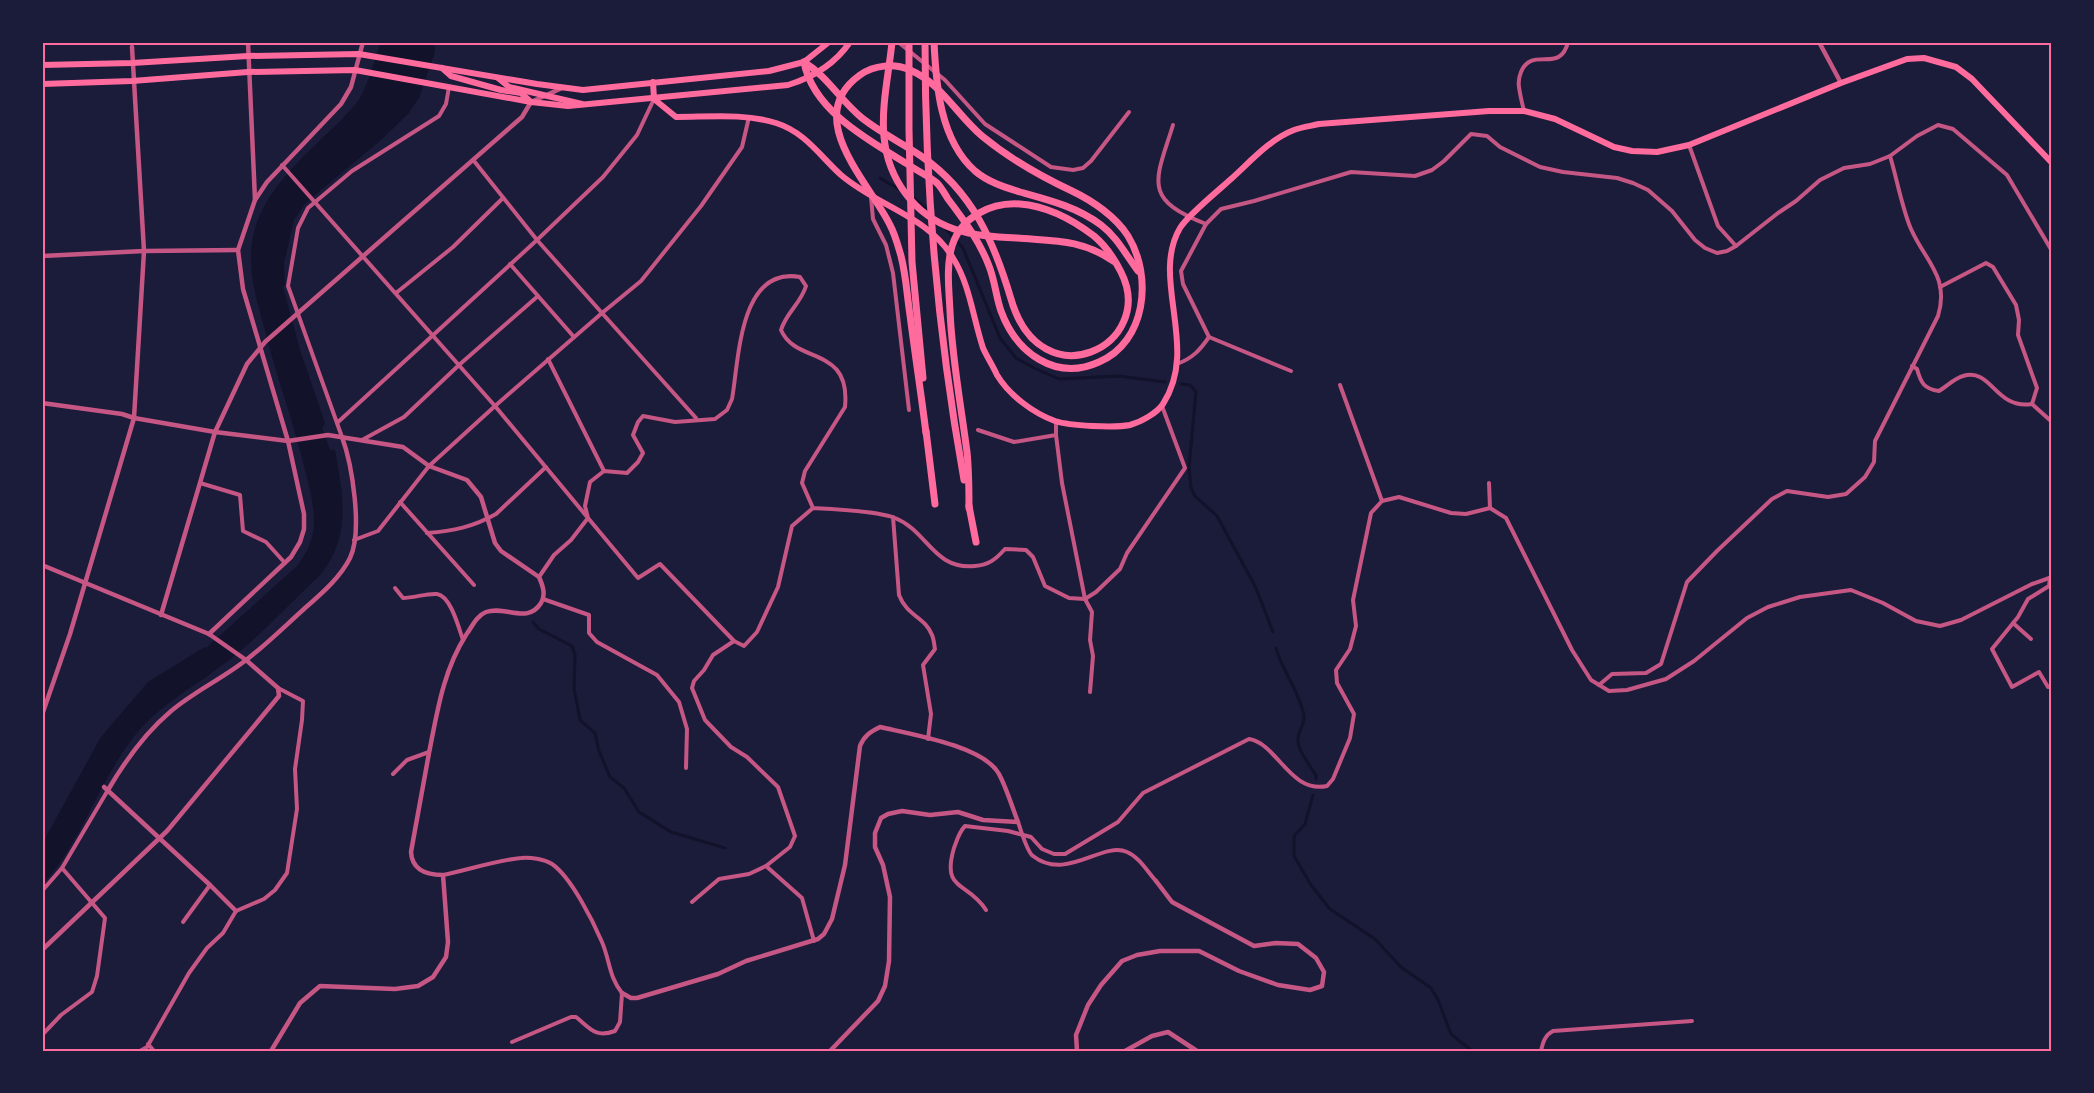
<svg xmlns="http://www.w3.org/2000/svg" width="2094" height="1093" viewBox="0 0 2094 1093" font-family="'Crimson Pro',serif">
	<rect width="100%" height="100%" fill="#1b1b3a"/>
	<path fill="#12122b" d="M381,42H434L435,52L419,98L408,114L381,140L315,195L305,204L294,220L284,263L285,285L283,287L300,350L325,423L322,428L330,450H335C343,495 352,538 319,576C288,605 259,638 225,663C197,685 166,701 142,727C100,774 85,839 42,885V844L101,737L148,682L203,648L207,647L297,566C306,554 313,541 314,525C315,505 308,482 303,462C292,417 275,372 264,327C258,305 251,282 251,260C249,191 315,151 355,105C367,91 374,60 381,42Z"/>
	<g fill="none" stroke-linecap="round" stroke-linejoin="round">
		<g stroke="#12122b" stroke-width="3">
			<path d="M880,178L902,191"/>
			<path d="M913,197L930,212"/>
			<path d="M945,228L963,248L1000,338L1016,358L1034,368L1059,379L1119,376L1165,382"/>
			<path d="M1181,384L1190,385L1196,392L1189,467L1191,488L1195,496L1217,516L1256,588L1273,632"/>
			<path d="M533,622L539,629L572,646L575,655L574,688L580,720L595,733L599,751L610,777L624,788L639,812L671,832L725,848"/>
			<path d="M1276,648C1282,671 1300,692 1304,716C1305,724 1298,731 1298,739C1297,750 1311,766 1316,776V779"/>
			<path d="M1313,795L1305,824L1294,836V856L1311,885L1330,909L1375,939L1401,967L1431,988L1438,1000L1451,1034L1472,1051"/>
		</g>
		<g stroke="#c65784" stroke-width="4">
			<path d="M898,42L945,80L985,124L1051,167L1073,170L1083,168L1091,161L1129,112"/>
			<path d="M1524,111C1522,103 1520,95 1519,87C1518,81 1519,77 1521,72C1532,45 1560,75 1568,42"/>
			<path d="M1173,125C1156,180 1141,199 1206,224"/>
			<path d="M1689,145L1718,226L1736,246"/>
			<path d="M474,161L537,240L602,313L641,281L701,206L742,147L749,117"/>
			<path d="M282,165L495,406L588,518L571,540L554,555L539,577"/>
			<path d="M871,197L873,219L886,245L893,273L909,410"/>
			<path d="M510,264L574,337"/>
			<path d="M1940,287L1986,263L1993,267L2016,305L2019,320L2018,335L2037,388L2032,404L2052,422"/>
			<path d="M396,293L453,247L503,198"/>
			<path d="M548,359L604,471"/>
			<path d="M1177,364C1193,358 1200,350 1209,337"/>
			<path d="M1912,366L1917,369C1921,383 1924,389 1939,391C1947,386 1955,378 1963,376C1992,367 1995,410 2032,404"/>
			<path d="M1291,371L1209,337L1183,284L1181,271L1206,224L1221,209L1254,201L1351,172L1415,176L1432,170L1444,161L1471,134L1487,136L1500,147L1540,167L1563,172L1617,178L1633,183L1648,190L1672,211L1695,240L1705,248L1717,253L1727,251L1736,246L1778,213L1796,201L1820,180L1844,168L1870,164L1890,156L1917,136L1938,125L1953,129L2007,175L2052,251"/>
			<path d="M1340,385L1382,501"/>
			<path d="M337,423L537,240L603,177L637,135L654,99"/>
			<path d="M978,430L1014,442L1056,435V421"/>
			<path d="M1056,435L1062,483L1085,599L1092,612L1090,640L1093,656L1090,692"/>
			<path d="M342,437L288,286L298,228L308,208L352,171L439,116L446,104L449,87"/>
			<path d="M362,440L404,417L459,365L538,296"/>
			<path d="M200,483L240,495L243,531L266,542L285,563"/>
			<path d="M1489,483L1490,508"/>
			<path d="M400,502L474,585"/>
			<path d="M813,508L802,483L805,471L845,407C851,345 796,365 781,330C786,313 801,303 806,286L800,277C739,266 739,360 732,399L727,410L715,419L675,422L643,416L638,422L633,435L643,453L638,462L627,473L604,471L590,482L585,506L588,518L638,578L660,564L734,641L744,646L757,632L778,587L792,526L813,508C832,509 879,511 895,518C928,531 933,570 975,566C989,565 996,559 1005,549L1026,550L1033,557L1045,586L1069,598L1085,599L1096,592L1120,569L1127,553L1185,468L1162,406"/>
			<path d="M893,517L899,595C907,616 925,617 932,635C934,639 934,645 935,649L923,665L931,714L928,739"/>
			<path d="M427,533C453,531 473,527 496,514L546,467"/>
			<path d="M354,540L378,531L429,466L495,406L602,313L696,418"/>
			<path d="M395,588L403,598C414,598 427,593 437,594C451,596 459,629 463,640"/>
			<path d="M543,599L589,615V633L597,642L657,675L679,702L687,729L686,768"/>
			<path d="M2013,623L2031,639"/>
			<path d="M1599,685L1612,674L1646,673L1661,664L1687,582L1717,551L1772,499L1787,491L1828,497L1846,494L1865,477L1874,462L1875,441L1938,316C1950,277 1925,261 1911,229C1902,208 1897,179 1890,156"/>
			<path d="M2048,687L2039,672L2012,687L1992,649L2018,617L2028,599L2049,586L2050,578"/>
			<path d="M393,774L407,760L429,752"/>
			<path d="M1018,822C1021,830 1027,852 1033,856C1066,882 1102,841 1127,852C1139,857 1147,871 1156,881"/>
			<path d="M766,866L802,898L814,941"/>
			<path d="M443,875C467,870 498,860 521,858C530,857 544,859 552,864C571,877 593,921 602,942C610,961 609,977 622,993L620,1022L615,1031C595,1038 591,1029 576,1017H571L512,1042"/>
			<path d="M42,891L62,868L108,790"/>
			<path d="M692,902L719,879L749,874L766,866L790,847L795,836L778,787L747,757L731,747L705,720L692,688L694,681L704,670L713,655L734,641"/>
			<path d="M986,910C968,881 941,892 954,848C957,840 959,832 965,826L1008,831L1031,837L1042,849L1054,854H1065L1118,822L1143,793L1249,739C1277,743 1290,794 1327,786L1333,779L1350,738L1354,714L1337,683L1336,670L1350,649L1356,626L1353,600L1371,513L1382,501L1399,497L1451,513L1466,514L1490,508L1506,518L1572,650L1591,680L1609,691L1627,690L1666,679L1694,661L1747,618L1768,607L1800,597L1851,590L1883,603L1916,621L1940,626L1961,620L2032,584L2052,577"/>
			<path d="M183,922L210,885"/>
			<path d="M42,1035L61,1015L92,992L97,976L105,918L62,868"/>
			<path d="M148,1044L154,1051"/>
			<path d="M140,1051L147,1047L189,973L207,948L223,933L236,911L264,899L275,890L287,873L297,809L295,769L302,720L303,701L278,688"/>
			<path d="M1541,1051C1543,1042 1545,1035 1553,1031L1692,1021"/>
		</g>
		<g stroke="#c65784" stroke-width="4.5">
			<path d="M248,42L255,200"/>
			<path d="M1819,42L1841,83"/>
			<path d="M42,256L144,251L238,250"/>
			<path d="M42,403L122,414L134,418L215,432L288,441L328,435L403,447L429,466L467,480L481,497L495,543L501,551L539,577C543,586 546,595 541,603C527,625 505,605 486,612C476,616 472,627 466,635C443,671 437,713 429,753C423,786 417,819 411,852C412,870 427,875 443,875L448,942L446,957L433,977L418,986L395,989L320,986L300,1003L271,1051"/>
			<path d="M42,565L209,634L246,660L278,688L279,696L167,831L42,950"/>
			<path d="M161,615L215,432L247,364L265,342L522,117L531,102L562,88"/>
			<path d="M209,634L291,557L300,542L304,529V514L288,441L243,289L238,250L255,200L267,182L341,104L351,87L363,42"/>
			<path d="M42,715L70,634L134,418L144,251L132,47"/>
			<path d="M104,787L210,885L236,911"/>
			<path d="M108,790C125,761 144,734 170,712C193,692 222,679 246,660C266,645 285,626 304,609C321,594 340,578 350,558C363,531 352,464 342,437"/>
			<path d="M622,993L631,998H637L718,974L746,961L818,939L824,934L832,919L845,865L860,746C864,736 870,732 880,727C910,734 984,746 999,774C1007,789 1012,807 1018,822L983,820L958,812L930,815L902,811L888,814L881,818L875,833V847L883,865L890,897L889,961L885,986L878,1001L830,1051"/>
			<path d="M1077,1051L1076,1035L1088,1005L1101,985L1122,961L1137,955L1160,951H1199L1239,971L1278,985L1310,990L1322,986L1324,972L1316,958L1298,944L1276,943L1254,946L1172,902L1156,881"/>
			<path d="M1125,1051L1152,1036L1168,1032L1197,1051"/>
		</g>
		<g stroke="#ff6b9d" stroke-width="6">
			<path d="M42,65L132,63L248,56L359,54L537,84L583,90L769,71L804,62L829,42"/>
			<path d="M442,68L451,76L501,90L521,93L531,102"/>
			<path d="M498,78L509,87L582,104"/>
			<path d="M653,82L654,99L676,117C709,117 744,113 776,123C805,132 820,156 841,175C877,206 928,216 953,258C970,285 973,318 983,348C987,357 993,366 997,375C1009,395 1033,413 1055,421C1070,426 1114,428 1130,425C1141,422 1157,413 1163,404C1200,347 1150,279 1180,228C1188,215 1219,190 1231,179C1250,162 1270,139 1294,130C1302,127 1311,126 1319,124L1489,111H1524L1555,119L1614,147L1632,151L1657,152L1689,145L1841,83L1907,59L1924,58L1956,67L1972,79L2052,163"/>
			<path d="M42,84L132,81L248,72L355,70L531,102L568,106L788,85C814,77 835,64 850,42"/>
		</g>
		<g stroke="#ff6b9d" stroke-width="7">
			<path d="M892,42C889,73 881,106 884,137C888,179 914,215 954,229C975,236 996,237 1017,238C1053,241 1082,239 1113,261"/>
			<path d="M909,42V129L912,262L923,378"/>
			<path d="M925,42C925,189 938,335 964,480"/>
			<path d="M934,42C936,85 940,140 975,171C988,182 1004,187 1020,192C1049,200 1077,207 1101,225C1117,237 1126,255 1138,271"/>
			<path d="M804,62C813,111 870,141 909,165C917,171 929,176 937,183C941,187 945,194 948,199C964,220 980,242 989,266C995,281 996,297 1001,311C1016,352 1055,382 1099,362C1146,342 1153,277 1128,236C1116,217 1093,201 1072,191C1040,176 1010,159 982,136C957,115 941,83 910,70C894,63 874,65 860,75C801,117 869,182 890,225C895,234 898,246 901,256C906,275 907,296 910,315C915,354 921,393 926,433"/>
			<path d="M804,62C828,77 840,100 862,118C881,133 902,143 921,156C973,192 994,242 1011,299C1041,403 1158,345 1121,272C1114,258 1106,246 1094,236C1073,220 1047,206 1020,204C991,202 961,217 952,246C946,266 949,290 950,311C952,359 961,405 967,452C969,471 969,489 969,508"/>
			<path d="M926,431L935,504"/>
			<path d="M969,506L976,542"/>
		</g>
	</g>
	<rect width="2094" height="1093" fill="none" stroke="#1b1b3a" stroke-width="87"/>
	<rect x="44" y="44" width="2006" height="1006" fill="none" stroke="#ff6b9d" stroke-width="2"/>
</svg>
